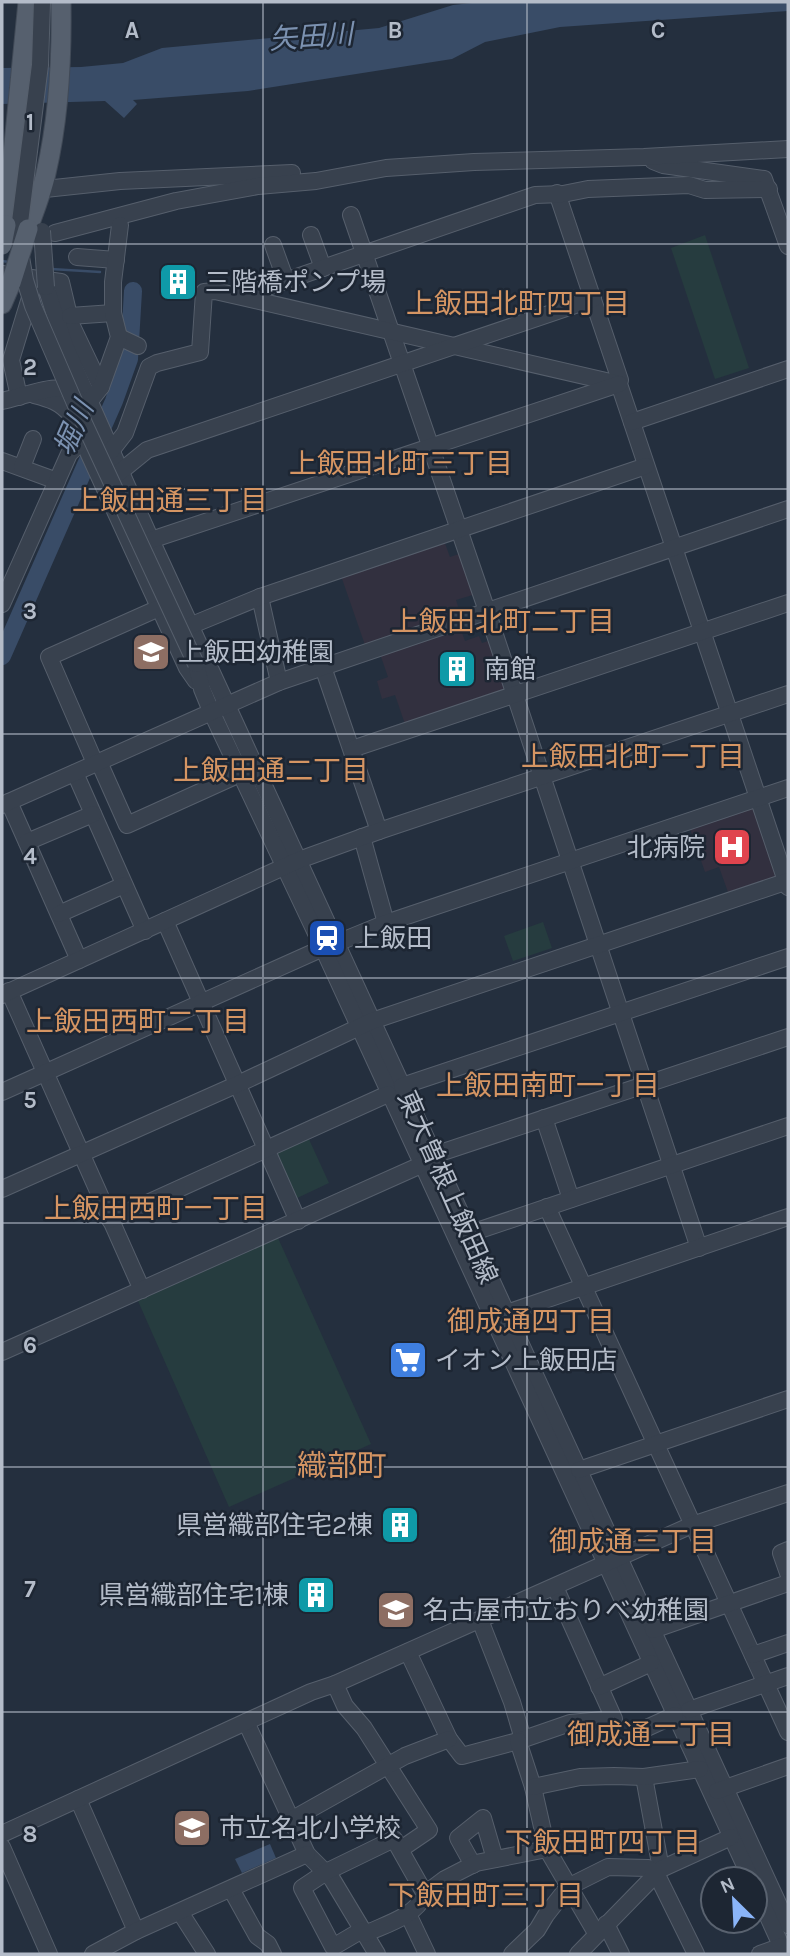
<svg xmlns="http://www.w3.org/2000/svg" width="790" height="1956" viewBox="0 0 790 1956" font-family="Karla,'Noto Sans JP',sans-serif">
	<rect width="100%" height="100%" fill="#242f3e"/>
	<g fill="#32303f">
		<path d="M443,538L450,557L462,553L476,594L456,600L460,613L365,645L340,573Z"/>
		<path d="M460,627L465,641L479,636L482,643L491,640L508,693L406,727L395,695L382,699L377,681L388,677L380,654Z"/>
		<path d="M752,804L778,874L776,879L729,895L719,867L705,872L689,826Z"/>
	</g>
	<g fill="#263c3f">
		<path d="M705,235L749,368L715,379L671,248Z"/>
		<path d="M543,922L552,948L513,961L504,936Z"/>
		<path d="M307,1135L329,1183L293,1200L271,1151Z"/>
		<path d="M278,1238L371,1444L229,1507L138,1301Z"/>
	</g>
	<g fill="#394c67">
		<path d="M481,2H788V11L560,27L485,42L452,59L248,91L133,100L137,104L124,118L105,101L2,104V68L81,67L123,63L162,48L379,28L453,5Z"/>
		<path d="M270,1844L276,1858L242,1873L235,1859Z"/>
	</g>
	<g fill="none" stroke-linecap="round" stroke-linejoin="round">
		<g stroke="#394c67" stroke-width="2.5">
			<path d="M2,261L9,262"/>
			<path d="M51,269L100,272"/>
		</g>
		<path stroke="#394c67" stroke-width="18" d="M2,656L114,401L129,359L133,291"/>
		<defs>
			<g id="minor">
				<path d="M653,161L663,165L764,179L788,246"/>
				<path d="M45,189L120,181L292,173"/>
				<path d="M557,193L620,380L619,384C676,551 732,719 788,887"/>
				<path d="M351,215L487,611L699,1248"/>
				<path d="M55,233L176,201L258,186L316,181L386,168L474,162L644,157L788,149"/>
				<path d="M311,235L323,268"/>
				<path d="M273,245L286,281"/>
				<path d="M77,257L116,260"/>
				<path d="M2,274L61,282L71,324L101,387"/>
				<path d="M46,287L65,346L151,540L788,1925"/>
				<path d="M256,291L535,195L563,194L588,189L689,185L705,190L769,189"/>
				<path d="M70,316L113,313"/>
				<path d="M119,337L138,346"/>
				<path d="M34,395C50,399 60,402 71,415L187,668L196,681"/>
				<path d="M19,397L11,360L32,291"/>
				<path d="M2,401C16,398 53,385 64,389C69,391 74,396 78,399"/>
				<path d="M90,401L101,387L119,337L113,313V282L120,225"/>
				<path d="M632,422L788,369"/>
				<path d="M111,451L125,433L149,367L157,363L200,352L204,292L215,291L246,298L619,384"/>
				<path d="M2,461L57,481"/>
				<path d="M22,467L33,439"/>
				<path d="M120,472L147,450L156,447L593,299"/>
				<path d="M151,540L619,384"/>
				<path d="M260,597L279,682"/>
				<path d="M2,604L69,454L83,440"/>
				<path d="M192,625L260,597L646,466"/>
				<path d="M196,664L202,689L211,711L323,948L751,1879"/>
				<path d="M323,667L379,831"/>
				<path d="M352,749L788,603"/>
				<path d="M99,762L127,825L242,773"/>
				<path d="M95,763L49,657L159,608"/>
				<path d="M75,773L145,931"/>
				<path d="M9,802L79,960"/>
				<path d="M2,805L279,682L788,509"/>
				<path d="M362,837L386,923"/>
				<path d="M27,842L93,814"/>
				<path d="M59,914L124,885"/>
				<path d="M165,921L298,1221"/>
				<path d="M337,943L386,923L788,788"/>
				<path d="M9,991L142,1290"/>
				<path d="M2,995L299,860L379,831L788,694"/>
				<path d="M402,1086L788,957"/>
				<path d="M2,1092L323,948"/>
				<path d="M544,1118L571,1199"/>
				<path d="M434,1155L788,1037"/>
				<path d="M2,1189L238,1084L372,1021L788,881"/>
				<path d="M547,1207L788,1732"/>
				<path d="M110,1220L388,1094"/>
				<path d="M468,1234L788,1126"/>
				<path d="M498,1316L788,1217"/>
				<path d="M2,1352L421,1165"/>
				<path d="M579,1470L788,1399"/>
				<path d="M788,1550L781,1553L788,1573"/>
				<path d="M480,1620L512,1702L523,1739"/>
				<path d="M653,1630L788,1583"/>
				<path d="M408,1652L449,1739L462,1756L518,1741L570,1723L614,1719L555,1587"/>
				<path d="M753,1655L788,1643"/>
				<path d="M335,1684L345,1706L364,1728L429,1830L401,1849"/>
				<path d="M599,1687L651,1663"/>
				<path d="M689,1710L788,1676"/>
				<path d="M246,1722L307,1854L332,1879L377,1954"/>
				<path d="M638,1732L675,1715"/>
				<path d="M518,1741L533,1787L547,1849L596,1933"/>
				<path d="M644,1777L661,1869"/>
				<path d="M533,1787L580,1777L614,1776L644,1777L700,1769"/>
				<path d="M717,1791L788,1766"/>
				<path d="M78,1799L136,1931"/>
				<path d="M291,1820L405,1756L449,1739"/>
				<path d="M2,1834L311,1692L335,1684L692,1525L788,1493"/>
				<path d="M2,1847L49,1954"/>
				<path d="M473,1865L458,1838L483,1818L495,1859"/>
				<path d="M755,1888L785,1954"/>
				<path d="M231,1889L257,1936L268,1944L273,1954"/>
				<path d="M425,1894L445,1879L476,1863L547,1849"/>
				<path d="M180,1912L207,1954"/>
				<path d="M408,1914L427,1954"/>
				<path d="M606,1924L621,1954"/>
				<path d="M362,1930L333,1947L302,1888L326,1872L394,1839L425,1894C415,1917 386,1924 365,1934"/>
				<path d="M93,1954L136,1931L307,1854"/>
				<path d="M512,1954L537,1930L546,1915L568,1887L608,1867L648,1868L656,1873L696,1954"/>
				<path d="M578,1954L661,1869L731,1837"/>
				<path d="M760,1954L782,1946"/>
			</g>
			<g id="major">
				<path d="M6,225L28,2"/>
				<path d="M28,229C34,211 42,192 46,173C59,117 62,59 61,2"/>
				<path d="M2,304L11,283"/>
			</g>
		</defs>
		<use href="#minor" stroke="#565f6c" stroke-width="18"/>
		<use href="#major" stroke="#414a57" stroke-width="21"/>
		<use href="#minor" stroke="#38414e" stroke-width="16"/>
		<use href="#major" stroke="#56606e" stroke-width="19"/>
		<defs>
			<g id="minor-bridge">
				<path d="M42,2L40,65L20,222L21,257L25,280L33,306L77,408L196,664"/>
				<path d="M42,231L46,287"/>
			</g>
			<g id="major-bridge">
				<path d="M2,245L6,225"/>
				<path d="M11,283L28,229"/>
			</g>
		</defs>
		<use href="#minor-bridge" stroke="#565f6c" stroke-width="18" stroke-linecap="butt"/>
		<use href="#major-bridge" stroke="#414a57" stroke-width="21" stroke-linecap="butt"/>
		<use href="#minor-bridge" stroke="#38414e" stroke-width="16"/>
		<use href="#major-bridge" stroke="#56606e" stroke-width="19"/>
	</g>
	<path fill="none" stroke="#b4bcc9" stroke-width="2" stroke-opacity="0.55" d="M263,2V1954M527,2V1954M2,244H788M2,489H788M2,734H788M2,978H788M2,1223H788M2,1467H788M2,1712H788"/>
	<defs>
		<symbol id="building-square" viewBox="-11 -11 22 22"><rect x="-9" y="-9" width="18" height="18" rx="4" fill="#0f9aa8" stroke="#1d2633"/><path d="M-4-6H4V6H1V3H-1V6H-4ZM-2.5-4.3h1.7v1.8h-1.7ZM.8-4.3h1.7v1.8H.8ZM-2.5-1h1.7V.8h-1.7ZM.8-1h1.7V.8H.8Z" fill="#fff"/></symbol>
		<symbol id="school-square" viewBox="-11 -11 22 22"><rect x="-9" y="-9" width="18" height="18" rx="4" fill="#8d6e63" stroke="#1d2633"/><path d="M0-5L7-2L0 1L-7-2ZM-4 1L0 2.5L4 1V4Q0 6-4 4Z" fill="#fff"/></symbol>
		<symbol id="hospital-square" viewBox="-11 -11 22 22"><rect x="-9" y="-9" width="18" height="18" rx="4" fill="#e0444e" stroke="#1d2633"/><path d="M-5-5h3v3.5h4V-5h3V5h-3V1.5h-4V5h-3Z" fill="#fff"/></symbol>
		<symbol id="station-square" viewBox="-11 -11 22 22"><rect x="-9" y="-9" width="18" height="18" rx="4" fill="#1a4fb4" stroke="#1d2633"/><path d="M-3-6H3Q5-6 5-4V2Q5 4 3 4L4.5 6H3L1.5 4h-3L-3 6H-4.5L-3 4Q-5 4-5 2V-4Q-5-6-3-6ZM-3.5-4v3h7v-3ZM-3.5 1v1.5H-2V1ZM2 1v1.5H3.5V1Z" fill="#fff"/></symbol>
		<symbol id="supermarket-square" viewBox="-11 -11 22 22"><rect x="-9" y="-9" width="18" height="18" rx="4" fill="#3f7fe0" stroke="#1d2633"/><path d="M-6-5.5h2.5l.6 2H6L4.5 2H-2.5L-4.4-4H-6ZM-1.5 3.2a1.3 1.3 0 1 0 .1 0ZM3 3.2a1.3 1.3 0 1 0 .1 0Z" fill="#fff"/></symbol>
	</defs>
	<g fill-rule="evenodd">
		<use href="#building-square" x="156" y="260" width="44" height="44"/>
		<use href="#school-square" x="129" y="630" width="44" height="44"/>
		<use href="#building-square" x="435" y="647" width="44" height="44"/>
		<use href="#hospital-square" x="710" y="825" width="44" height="44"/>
		<use href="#station-square" x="305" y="916" width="44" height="44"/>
		<use href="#supermarket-square" x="386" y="1338" width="44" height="44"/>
		<use href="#building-square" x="378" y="1503" width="44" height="44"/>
		<use href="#building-square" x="294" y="1573" width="44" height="44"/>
		<use href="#school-square" x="374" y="1588" width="44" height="44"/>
		<use href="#school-square" x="170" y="1806" width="44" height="44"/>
	</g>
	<g text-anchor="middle" stroke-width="5" stroke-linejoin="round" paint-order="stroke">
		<g font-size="26" fill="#b4bcc9" stroke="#1d2633" text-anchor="start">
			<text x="205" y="291">三階橋ポンプ場</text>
			<text x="178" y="661">上飯田幼稚園</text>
			<text x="484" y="678">南館</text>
			<text x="705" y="856" text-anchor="end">北病院</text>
			<text x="354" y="947">上飯田</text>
			<text x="435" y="1369">イオン上飯田店</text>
			<text x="373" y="1534" text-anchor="end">県営織部住宅2棟</text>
			<text x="289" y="1604" text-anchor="end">県営織部住宅1棟</text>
			<text x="423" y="1619">名古屋市立おりべ幼稚園</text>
			<text x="219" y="1837">市立名北小学校</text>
		</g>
		<g font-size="26" fill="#b4bcc9" stroke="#1d2633">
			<text transform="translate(448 1187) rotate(66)" y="9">東大曽根上飯田線</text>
		</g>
		<g font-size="28" font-style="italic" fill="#7c92b1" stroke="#1d2633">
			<text transform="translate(311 36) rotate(-4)" y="10">矢田川</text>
			<text transform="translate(73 428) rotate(-66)" y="10">堀川</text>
		</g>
		<g font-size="28" fill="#d59563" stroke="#1d2633">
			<text x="518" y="313">上飯田北町四丁目</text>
			<text x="401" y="473">上飯田北町三丁目</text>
			<text x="170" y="510">上飯田通三丁目</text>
			<text x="503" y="631">上飯田北町二丁目</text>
			<text x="633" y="766">上飯田北町一丁目</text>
			<text x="271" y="780">上飯田通二丁目</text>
			<text x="138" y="1031">上飯田西町二丁目</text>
			<text x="548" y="1095">上飯田南町一丁目</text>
			<text x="156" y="1218">上飯田西町一丁目</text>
			<text x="531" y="1331">御成通四丁目</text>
			<text x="633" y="1551">御成通三丁目</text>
			<text x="651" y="1744">御成通二丁目</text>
			<text x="603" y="1852">下飯田町四丁目</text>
			<text x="486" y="1905">下飯田町三丁目</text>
		</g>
		<g font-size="30" fill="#d59563" stroke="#1d2633">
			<text x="342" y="1476">織部町</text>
		</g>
	</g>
	<g font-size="23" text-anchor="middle" font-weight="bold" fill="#b4bcc9" stroke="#1d2633" stroke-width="5" stroke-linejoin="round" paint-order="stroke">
		<text x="132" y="38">A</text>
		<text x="395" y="38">B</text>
		<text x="658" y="38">C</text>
		<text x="30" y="130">1</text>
		<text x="30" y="375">2</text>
		<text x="30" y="619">3</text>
		<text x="30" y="864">4</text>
		<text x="30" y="1108">5</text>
		<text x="30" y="1353">6</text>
		<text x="30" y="1597">7</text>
		<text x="30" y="1842">8</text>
	</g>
	<rect width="790" height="1956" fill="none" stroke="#b4bcc9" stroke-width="7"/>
	<g transform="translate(734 1900) rotate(336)"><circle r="33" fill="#1d2633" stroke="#59626f" stroke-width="2"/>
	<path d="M0-5L12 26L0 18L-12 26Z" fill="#8ab4f8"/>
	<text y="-10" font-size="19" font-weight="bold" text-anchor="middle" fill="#b4bcc9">N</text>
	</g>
</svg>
